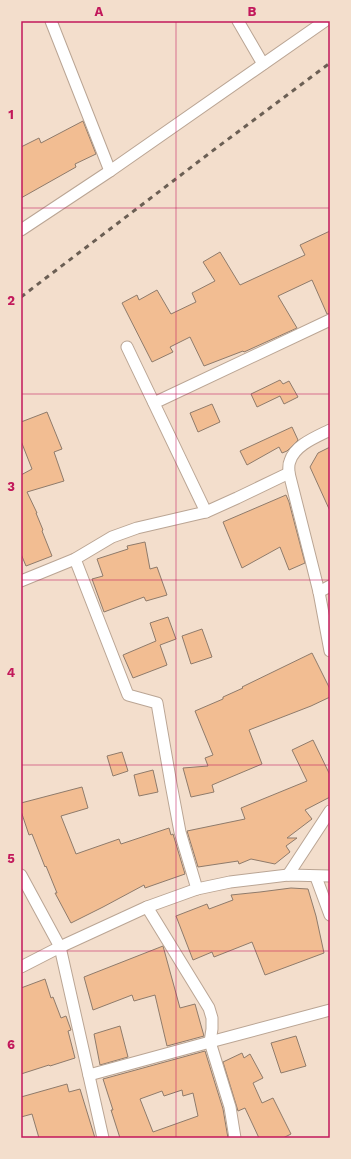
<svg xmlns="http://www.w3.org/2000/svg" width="351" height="1159" viewBox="0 0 351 1159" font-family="'Work Sans',sans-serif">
	<rect width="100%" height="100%" fill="#f3decc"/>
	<g fill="#f2bd92" stroke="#8f7b6b" fill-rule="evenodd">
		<path d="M83,121L96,154L75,164L76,167L21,198V147L39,138L41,143Z"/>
		<path d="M330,231V313L327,314L312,280L278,296L297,328L244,352L243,351L204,366L190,337L170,347L173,352L152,362L122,303L137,295L139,300L157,290L171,314L196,302L192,293L215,281L203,262L220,252L240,285L305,255L300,245Z"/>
		<path d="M280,380L283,384L289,381L298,397L284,404L280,396L257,407L251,394Z"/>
		<path d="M212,404L220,422L198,432L190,413Z"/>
		<path d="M47,412L62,449L54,452L64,481L27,492L37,513H36L43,530L42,531L52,556L26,566L21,554V475L32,469L21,441V422Z"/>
		<path d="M292,427L298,440L287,451L282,453L279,447L247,465L240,451Z"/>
		<path d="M330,447V511L310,467L318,453Z"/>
		<path d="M286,495L289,502L305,563L289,570L280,547L242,568L223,522Z"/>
		<path d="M145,542L150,569L157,567L167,595L146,601L144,597L104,612L92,579L103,576L97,559L128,549L127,546Z"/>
		<path d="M168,617L176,639L160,645L167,665L133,678L123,655L156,641L150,623Z"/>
		<path d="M202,629L212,657L191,664L182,636Z"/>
		<path d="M312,653L330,689V697L311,706L249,730L262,764L212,785L214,792L191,797L183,768L208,766L205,758L213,755L195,711L223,699V697L243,688L242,687Z"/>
		<path d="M313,740L330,775V797L305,810L312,819L287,838H297L286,846L290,852L275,864L251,859L239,864L238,861L198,867L187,831L245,819L241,808L307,781L292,750Z"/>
		<path d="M122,752L128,771L113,776L107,756Z"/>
		<path d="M153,770L158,792L139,796L134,775Z"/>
		<path d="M82,787L88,808L61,816L76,854L119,839L121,844L169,828L171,835L173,834L185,874L145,888L144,885L103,907L71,923L55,893H57L46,866L45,867L32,834L29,835L21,811V803Z"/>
		<path d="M291,888L308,889L316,916L324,953L265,975L252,942L214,957L212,952L193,960L176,916L207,904L209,909L233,900L231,895L260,892Z"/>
		<path d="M163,946L180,1008L195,1004L204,1036L167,1046L155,995L134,1001L132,995L93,1010L84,977Z"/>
		<path d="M45,979L51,998L53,997L61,1018L66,1016L71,1030L68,1031L75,1058L50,1066L49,1065L21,1074V988Z"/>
		<path d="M120,1026L128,1057L100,1065L94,1034Z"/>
		<path d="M296,1036L306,1066L281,1073L271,1043Z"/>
		<path d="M205,1051L223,1109L228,1138H120L111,1110H113L103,1079ZM182,1090L183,1096L193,1093L198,1116L153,1132L140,1099L162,1091L164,1096Z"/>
		<path d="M242,1053L244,1058L250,1054L263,1078L253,1083L262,1103L273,1098L291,1134L283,1138H259L245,1108L238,1111L223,1062Z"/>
		<path d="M67,1084L69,1092L80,1089L95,1138H39L32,1114L21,1117V1097Z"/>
	</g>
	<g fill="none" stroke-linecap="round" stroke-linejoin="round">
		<defs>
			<g id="street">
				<path d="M51,21L110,171"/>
				<path d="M238,21L263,64"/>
				<path d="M21,230L110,171L325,21"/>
				<path d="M127,347L206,512"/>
				<path d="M154,403L330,320"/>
				<path d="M330,430C316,437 295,445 290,461C288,465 289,469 289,473L319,592L330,651"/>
				<path d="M75,559L128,695L157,703L171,784L180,832L197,889"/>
				<path d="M21,581L75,559L112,537L137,528L206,512L237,498L289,473"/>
				<path d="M319,592L330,586"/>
				<path d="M21,875L60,947L103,1138"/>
				<path d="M288,875L330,811"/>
				<path d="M316,877L330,915"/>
				<path d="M147,907L209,1008L212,1018V1029L210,1042L230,1107L235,1138"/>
				<path d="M21,967L60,947L147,907L197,889L230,882L288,875L330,876"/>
				<path d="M89,1075L210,1042L330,1010"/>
			</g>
		</defs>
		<use href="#street" stroke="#baa594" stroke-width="13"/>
		<use href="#street" stroke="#fff" stroke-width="11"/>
		<path stroke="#6b5f54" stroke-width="3" stroke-dasharray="5 5" stroke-linecap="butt" d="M21,297L215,149L330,63"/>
	</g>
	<path fill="none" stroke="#c2185b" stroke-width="1" stroke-opacity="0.55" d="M176,21V1138M21,208H330M21,394H330M21,580H330M21,765H330M21,951H330"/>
	<rect width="351" height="1159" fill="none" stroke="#f3decc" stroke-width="44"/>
	<rect x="22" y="22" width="307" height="1115" fill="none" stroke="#c2185b" stroke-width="1.5"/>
	<g font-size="13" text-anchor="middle" font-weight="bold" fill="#c2185b">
		<text x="99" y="16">A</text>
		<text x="252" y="16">B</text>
		<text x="11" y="119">1</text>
		<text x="11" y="305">2</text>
		<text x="11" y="491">3</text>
		<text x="11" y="677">4</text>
		<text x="11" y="863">5</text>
		<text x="11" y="1049">6</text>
	</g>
</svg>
